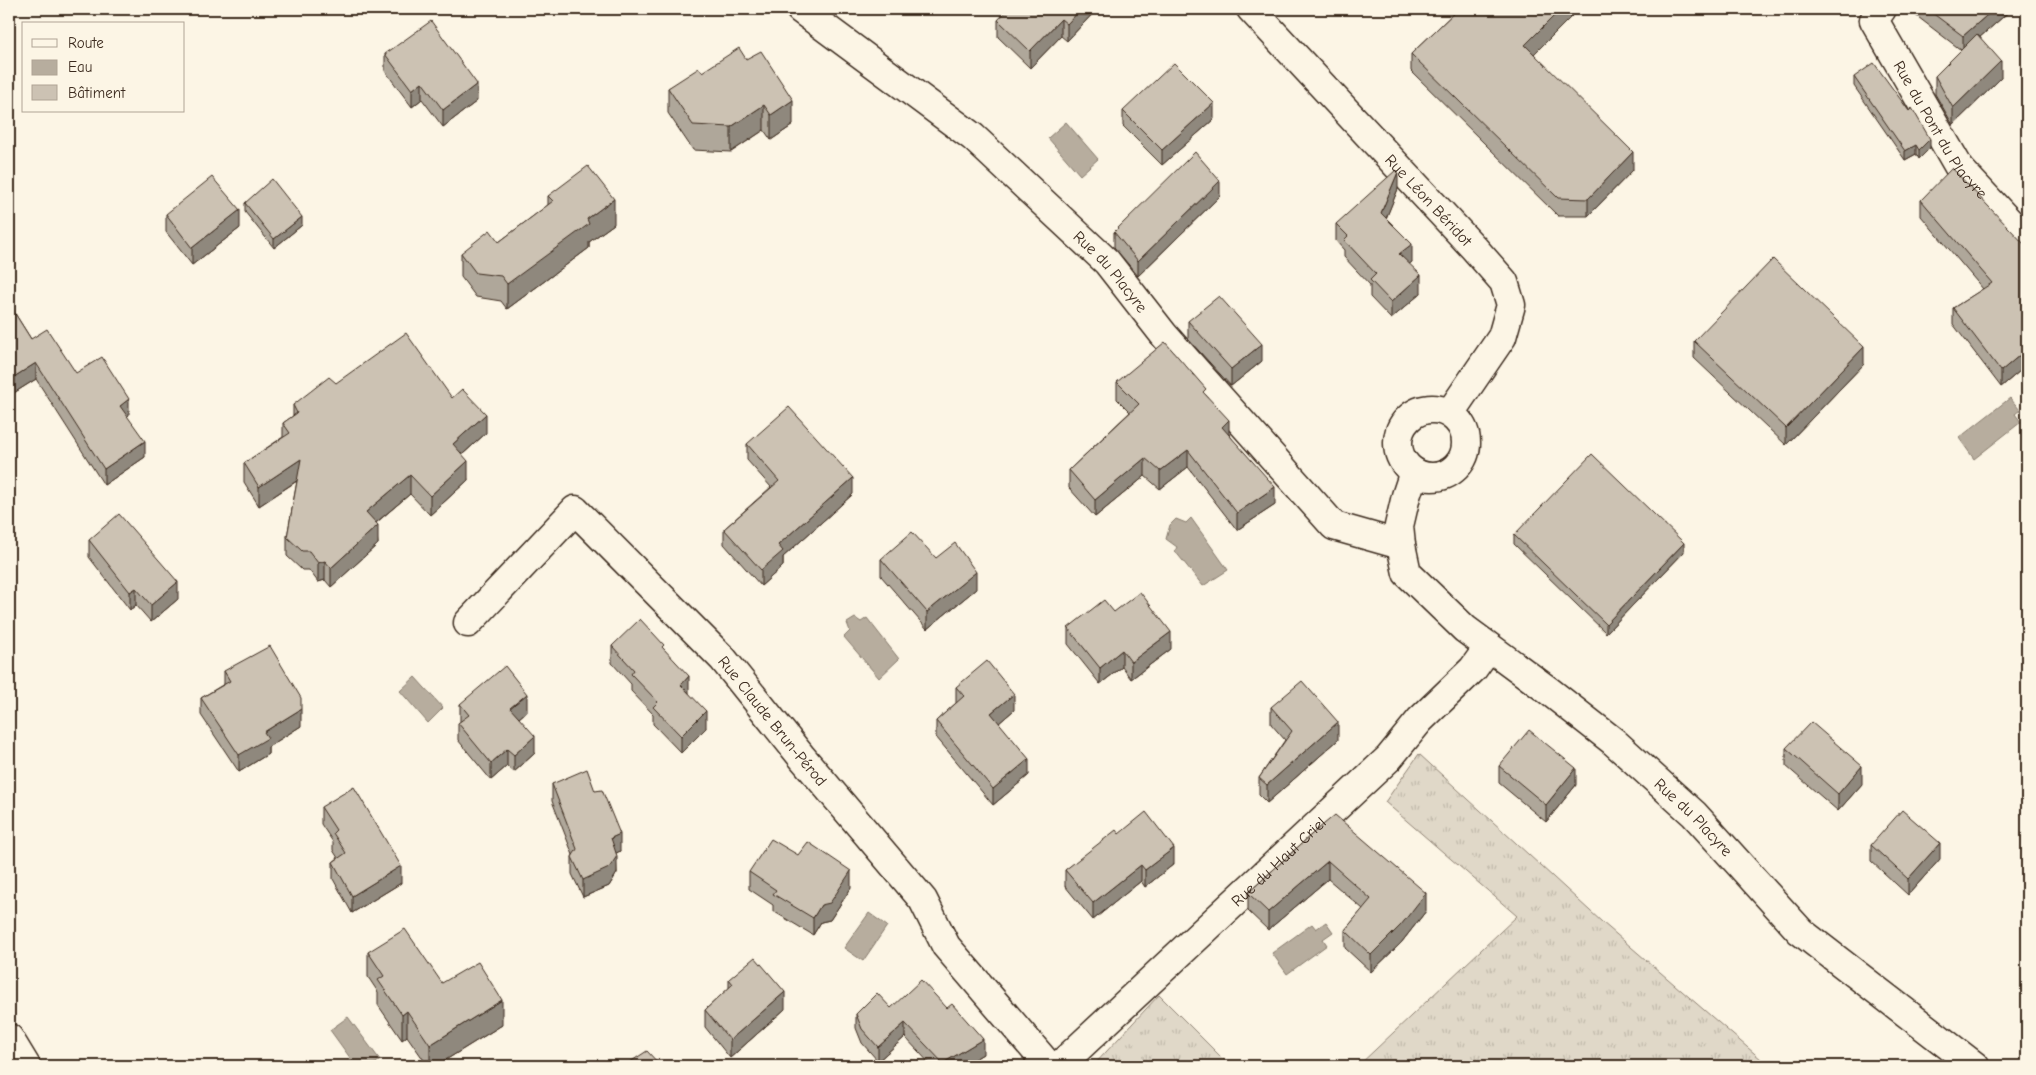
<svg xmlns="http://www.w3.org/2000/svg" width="2036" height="1075" viewBox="0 0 2036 1075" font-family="'Comic Neue',sans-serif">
	<defs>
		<pattern id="grass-tufts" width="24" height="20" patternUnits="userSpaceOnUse" patternTransform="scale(1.25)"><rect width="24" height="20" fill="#e0d8c8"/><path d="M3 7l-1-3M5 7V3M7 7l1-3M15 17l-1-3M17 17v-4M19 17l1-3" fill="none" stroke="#c1baab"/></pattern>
	</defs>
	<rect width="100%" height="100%" fill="#fcf5e5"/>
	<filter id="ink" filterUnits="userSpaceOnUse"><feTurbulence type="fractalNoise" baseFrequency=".02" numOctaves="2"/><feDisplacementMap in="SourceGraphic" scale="10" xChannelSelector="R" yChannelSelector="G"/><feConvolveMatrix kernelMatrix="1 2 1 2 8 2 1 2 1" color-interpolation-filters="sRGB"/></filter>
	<g filter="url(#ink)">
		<g fill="url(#grass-tufts)" stroke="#8e8173">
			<path d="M1419,754L1602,922L1769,1066H1358L1517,916L1385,802Z"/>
			<path d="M1159,995L1230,1066H1093Z"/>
		</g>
		<g fill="#b7ad9e" stroke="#85796b">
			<path d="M1066,122L1098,159L1080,175L1048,138Z"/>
			<path d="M2010,398L2020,410L2015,414L2021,422L1974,459L1959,438Z"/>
			<path d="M1191,518L1228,570L1203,586L1175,551L1177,547L1166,539L1170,525L1176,519L1186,523Z"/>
			<path d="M855,618L861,622L867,618L899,659L879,678L844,637L850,631L847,623Z"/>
			<path d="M415,677L443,708L428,723L400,691Z"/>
			<path d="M869,913L887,926L863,961L844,948Z"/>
			<path d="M1326,922L1333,932L1323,939L1327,945L1287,974L1272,953L1312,924L1316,929Z"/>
			<path d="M348,1017L380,1060L372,1066H356L330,1030Z"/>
		</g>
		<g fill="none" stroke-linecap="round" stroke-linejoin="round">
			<defs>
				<g id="minor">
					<path id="s1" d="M800,9L973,137L1107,262L1164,335L1334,526L1401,545"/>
					<path id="s2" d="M1251,9L1474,248L1504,282L1511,305L1502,337L1450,413"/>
					<path id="s3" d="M1882,9L1874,20L1960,169L2027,241"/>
					<circle cx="1432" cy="443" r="34"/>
					<path id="s4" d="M1414,472L1406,496L1399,526L1401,545L1407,573L1465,629L1549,691L1613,741L1694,814L1800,931L1975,1066"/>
					<path id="s5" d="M468,623L575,510L723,659L801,756L923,900L946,946L1049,1066"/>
					<path d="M9,1038L26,1066"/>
					<path id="s6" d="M1059,1066L1389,758L1420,720L1473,669L1488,648"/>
				</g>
			</defs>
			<use href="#minor" stroke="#3b2a1e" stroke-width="31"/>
			<use href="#minor" stroke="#fcf5e5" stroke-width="28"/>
		</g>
		<g fill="#afa79a" stroke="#3b2a1e">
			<path d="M1097,9L1067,41L1061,36L1030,68L998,37V20Z"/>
			<path d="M1458,9H1579L1534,54L1633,170L1588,216H1558L1411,71V54Z"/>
			<path d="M1914,9H2012L1980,37L2001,78L1953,125L1935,94V76L1961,50L1914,14Z"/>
			<path d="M385,54L477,101L443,127L422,99L412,107L385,71Z"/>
			<path d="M746,59L793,125L771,140L764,130L731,152L693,150L668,113V88L702,72Z"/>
			<path d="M1854,77L1930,148L1919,159L1916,154L1905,160L1854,86Z"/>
			<path d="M1123,111L1214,119L1162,165L1123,126Z"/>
			<path d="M1398,189L1386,218L1412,262L1409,264L1421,293L1391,319L1370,297V285L1344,257V250L1336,241V224Z"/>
			<path d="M548,196L614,224L589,242V248L507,309L501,301L476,297L461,277V253L499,242L548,205Z"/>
			<path d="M1220,196L1138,276L1114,247V232Z"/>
			<path d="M1921,200L2027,247V365L2001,387L1953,324V308L1983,289L1921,216Z"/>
			<path d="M245,203L302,225L274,248L245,212Z"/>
			<path d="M166,214L240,228L192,265L166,232Z"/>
			<path d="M9,304L31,339L129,415L127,416L145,457L104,485L36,379L9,396Z"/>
			<path d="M1188,321L1262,361L1231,386L1188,339Z"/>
			<path d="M1694,341L1864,364L1786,445L1694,358Z"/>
			<path d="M1117,382L1206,395L1229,434L1275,505L1237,530L1188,467L1160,489L1145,476L1095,517L1069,488V470L1130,412L1117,399Z"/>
			<path d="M336,383L452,398L486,433L462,455L468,480L430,515L410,494L376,523L378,544L331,587L325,580L318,582L309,570H302L287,556V537L297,481L259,506L244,482V463L283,437V423L293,416V405Z"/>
			<path d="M747,444L853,494L783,557V566L761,586L724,544V529L771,487L747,460Z"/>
			<path d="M1514,535L1684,552L1606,633L1514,544Z"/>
			<path d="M89,540L178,599L151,622L136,605L130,610L89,557Z"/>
			<path d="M936,558L976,589L927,629L881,576V559Z"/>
			<path d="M1114,612L1171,649L1131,679L1122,667L1100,684L1068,644V628Z"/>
			<path d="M612,646L664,649L689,693L706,728L681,753L653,724V714L631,691V684L612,663Z"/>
			<path d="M224,671L301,726L268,747V754L239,772L201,715V698L224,684Z"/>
			<path d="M956,687L1014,710L999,723L1029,775L993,805L936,737V721L956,703Z"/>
			<path d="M460,704L527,711L519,718L535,753L514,772L507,766L491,780L458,740V723L460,722Z"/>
			<path d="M1271,707L1338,740L1267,803L1259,795V778L1285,740L1271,724Z"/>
			<path d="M1786,748L1862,784L1838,811L1786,766Z"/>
			<path d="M1499,766L1576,785L1546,822L1499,783Z"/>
			<path d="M552,784L595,791L620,851L616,853L617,873L609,886L583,897L572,874V857L573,855L552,801Z"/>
			<path d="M321,807L401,883L352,913L333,879V862L338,858L333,850V842L321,824Z"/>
			<path d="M1119,834L1174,864L1145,887L1141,881L1093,920L1065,886V870Z"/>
			<path d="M1312,834L1426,911L1401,943L1371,972L1345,948V930L1363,909L1328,879L1268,930L1248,911V893Z"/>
			<path d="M1871,845L1940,859L1908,895L1871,861Z"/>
			<path d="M749,872L851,888L830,920L821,922L813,935L773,911V905L749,889Z"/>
			<path d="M368,952L442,983L502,1025L436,1066H428L407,1036L402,1040L378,1005V992L368,977Z"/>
			<path d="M729,979L785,1009L730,1058L705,1027V1010L729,988Z"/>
			<path d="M891,1008L983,1054L963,1066H932L905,1037L878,1061L862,1043L856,1028V1014Z"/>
		</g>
		<g fill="#8f887d" stroke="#3b2a1e">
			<path d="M1081,9H1097L1067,41V24Z"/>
			<path d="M1561,9H1579L1525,63V45Z"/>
			<path d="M1994,9H2012L1963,52V36Z"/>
			<path d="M1061,19V36L1030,68V51Z"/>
			<path d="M2001,61V78L1953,125V108Z"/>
			<path d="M422,82V99L412,107V90Z"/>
			<path d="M477,84V101L443,127V110Z"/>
			<path d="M793,100V125L771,140V115Z"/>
			<path d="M1214,103V119L1162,165V150Z"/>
			<path d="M764,105V130L731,152V127Z"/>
			<path d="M1930,139V148L1919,159V150Z"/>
			<path d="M1916,145V154L1905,160V151Z"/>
			<path d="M1633,152V170L1588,216V199Z"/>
			<path d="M1398,172V189L1381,231V213Z"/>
			<path d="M1220,181V196L1138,276V261Z"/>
			<path d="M614,199V224L589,242V248L507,309V284L587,219Z"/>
			<path d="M240,210V228L192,265V248Z"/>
			<path d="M302,217V225L274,248V239Z"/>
			<path d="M1412,244V262L1399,272V254Z"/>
			<path d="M1421,275V293L1391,319V302Z"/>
			<path d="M1262,344V361L1231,386V369Z"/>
			<path d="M1864,347V364L1786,445V428Z"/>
			<path d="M2027,349V365L2001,387V371Z"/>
			<path d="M36,363V379L9,396V380Z"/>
			<path d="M129,399V415L120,422V406Z"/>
			<path d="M486,414V433L453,463V444Z"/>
			<path d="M1229,420V438L1222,427Z"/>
			<path d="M145,441V457L104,485V469Z"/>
			<path d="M1188,450V467L1160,489V471Z"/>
			<path d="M1145,458V476L1095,517V500Z"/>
			<path d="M301,459V478L259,506V487Z"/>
			<path d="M468,461V480L430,515V496Z"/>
			<path d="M410,475V494L366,531V512Z"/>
			<path d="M853,478V494L783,557V566L761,586V570L778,545Z"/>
			<path d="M1275,487V505L1237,530V513Z"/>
			<path d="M378,525V544L331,587V568Z"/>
			<path d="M1684,543V552L1606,633V624Z"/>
			<path d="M325,561V580L318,582V563Z"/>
			<path d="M976,572V589L927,629V612Z"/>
			<path d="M178,582V599L151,622V605Z"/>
			<path d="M136,588V605L130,610V592Z"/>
			<path d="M1171,632V649L1131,679V662Z"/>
			<path d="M1122,650V667L1100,684V668Z"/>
			<path d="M689,676V693L681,685Z"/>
			<path d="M527,694V711L510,726V708Z"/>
			<path d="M1014,694V710L991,730V713Z"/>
			<path d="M301,709V726L268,747V754L239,772V755L264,732Z"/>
			<path d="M706,711V728L681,753V736Z"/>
			<path d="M1338,722V740L1267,803V785Z"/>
			<path d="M535,736V753L514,772V755Z"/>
			<path d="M507,749V766L491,780V763Z"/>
			<path d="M1029,759V775L993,805V789Z"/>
			<path d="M1862,766V784L1838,811V794Z"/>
			<path d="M1576,768V785L1546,822V805Z"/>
			<path d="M620,834V851L611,856V838Z"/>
			<path d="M1940,843V859L1908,895V879Z"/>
			<path d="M1174,848V864L1145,887V870Z"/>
			<path d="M617,856V873L609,886L583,897V880Z"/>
			<path d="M1328,861V879L1268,930V912Z"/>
			<path d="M1141,865V881L1093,920V903Z"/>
			<path d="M401,866V883L352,913V896Z"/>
			<path d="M851,871V888L830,920L821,922L813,935V918L821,905Z"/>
			<path d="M1426,893V911L1401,943L1371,972V955Z"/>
			<path d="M785,992V1009L730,1058V1040Z"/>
			<path d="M502,1000V1025L436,1066H430V1045Z"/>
			<path d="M407,1011V1036L402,1040V1015Z"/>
			<path d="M905,1023V1037L878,1061V1047Z"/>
			<path d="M983,1039V1054L963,1066H943V1063Z"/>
		</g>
		<g fill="#ccc2b3" stroke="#3b2a1e">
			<path d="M1008,9H1081L1067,24L1061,19L1030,51L998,20Z"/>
			<path d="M1458,9H1561L1525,45L1633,152L1588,199L1558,198L1411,54Z"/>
			<path d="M1927,9H1994L1963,36Z"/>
			<path d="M431,21L477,84L443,110L422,82L412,90L385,54Z"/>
			<path d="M1977,34L2001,61L1953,108L1935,76Z"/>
			<path d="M739,48L746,59L761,51L793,100L771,115L764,105L731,127L693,125L668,88L699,68L702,72Z"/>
			<path d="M1174,63L1214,103L1162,150L1123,111Z"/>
			<path d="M1874,63L1909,111L1912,108L1930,139L1919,150L1916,145L1905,151L1854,77Z"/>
			<path d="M1195,152L1220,181L1138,261L1114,232Z"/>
			<path d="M588,166L614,199L587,219L589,224L507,284L501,276L476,273L461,253L490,230L499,242L553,201L548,196Z"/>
			<path d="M1952,168L2027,247V349L2001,371L1953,308L1992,283L1921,200Z"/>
			<path d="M1396,170L1398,172L1381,213L1412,244L1399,254L1421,275L1391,302L1370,280L1376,274L1344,240L1348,236L1336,224Z"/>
			<path d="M212,177L240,210L192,248L166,214Z"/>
			<path d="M272,179L302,217L274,239L245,203Z"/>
			<path d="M1773,259L1864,347L1786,428L1694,341Z"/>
			<path d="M1219,296L1262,344L1231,369L1188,321Z"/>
			<path d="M9,304L31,339L47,329L76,373L102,357L129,399L120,406L145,441L104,469L36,363L9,380Z"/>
			<path d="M406,333L452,398L462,389L486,414L453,444L468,461L430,496L410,475L366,512L378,525L331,568L325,561L318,563L309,551H302L287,537L301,459L259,487L244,463L290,433L283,423L297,413L293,405L329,377L336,383Z"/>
			<path d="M1165,342L1206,389L1203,392L1229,420L1222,427L1275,487L1237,513L1188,450L1160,471L1145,458L1095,500L1069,470L1139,404L1117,382Z"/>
			<path d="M789,407L853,478L778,545L783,551L761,570L724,529L779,481L747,444Z"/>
			<path d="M1592,454L1684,543L1606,624L1514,535Z"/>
			<path d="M119,514L178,582L151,605L136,588L130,592L89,540Z"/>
			<path d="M912,532L936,558L955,543L976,572L927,612L881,559Z"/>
			<path d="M1140,592L1171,632L1131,662L1122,650L1100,668L1068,628L1104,600L1114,612Z"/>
			<path d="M640,619L664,645L662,647L689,676L681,685L706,711L681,736L653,707L658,702L631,674L634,670L612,646Z"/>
			<path d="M270,646L301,698V709L264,732L268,738L239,755L201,698L230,681L224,671Z"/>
			<path d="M987,661L1014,694L991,713L1029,759L993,789L936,721L964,696L956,687Z"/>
			<path d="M505,666L527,694L510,708L535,736L514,755L507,749L491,763L458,723L469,715L460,704Z"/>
			<path d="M1302,681L1338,722L1267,785L1259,778L1292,731L1271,707Z"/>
			<path d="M1811,722L1862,766L1838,794L1786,748Z"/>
			<path d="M1529,730L1576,768L1546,805L1499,766Z"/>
			<path d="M587,769L595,791L602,790L620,834L611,838L617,856L609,868L583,880L572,857L577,849L552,784Z"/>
			<path d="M354,787L401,866L352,896L333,862L346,853L333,833L336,830L321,807Z"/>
			<path d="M1902,810L1940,843L1908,879L1871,845Z"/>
			<path d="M1146,812L1174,848L1145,870L1141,865L1093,903L1065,870L1116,830L1119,834Z"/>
			<path d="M1335,815L1426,893L1401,925L1371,955L1345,930L1371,899L1328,861L1268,912L1248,893L1312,834Z"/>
			<path d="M771,839L798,855L808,842L851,871L830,903L821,905L813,918L773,894L776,890L749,872Z"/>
			<path d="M405,929L442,983L478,962L502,1000L430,1045L407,1011L402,1015L378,980L384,976L368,952Z"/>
			<path d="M755,957L785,992L730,1040L705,1010L733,984L729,979Z"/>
			<path d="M921,980L947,1008L952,1004L983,1039L943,1063L905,1023L878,1047L862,1029L856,1014L877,993L891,1008Z"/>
			<path d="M647,1051L661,1066H624Z"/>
		</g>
	</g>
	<g text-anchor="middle" stroke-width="4.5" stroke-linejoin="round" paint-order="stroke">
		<g font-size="16" fill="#3b2a1e" stroke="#fcf5e5">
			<text dy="6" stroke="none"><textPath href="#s3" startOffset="142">Rue du Pont du Placyre</textPath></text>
			<text dy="6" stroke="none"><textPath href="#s2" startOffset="261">Rue Léon Béridot</textPath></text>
			<text dy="6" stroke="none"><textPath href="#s1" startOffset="408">Rue du Placyre</textPath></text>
			<text dy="6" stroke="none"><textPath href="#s5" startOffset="445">Rue Claude Brun-Pérod</textPath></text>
			<text dy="6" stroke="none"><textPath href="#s4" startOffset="481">Rue du Placyre</textPath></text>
			<text dy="6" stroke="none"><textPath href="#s6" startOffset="300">Rue du Haut Criel</textPath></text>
		</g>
	</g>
	<rect width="2036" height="1075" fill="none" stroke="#fcf5e5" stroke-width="30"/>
	<rect x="15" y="15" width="2006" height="1045" fill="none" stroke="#3b2a1e" stroke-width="2" filter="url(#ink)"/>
	<rect x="22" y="22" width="162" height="90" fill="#fcf5e5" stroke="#afa495"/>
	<rect x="32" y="39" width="25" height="8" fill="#fcf5e5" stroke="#afa495"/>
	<text x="68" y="48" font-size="15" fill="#3b2a1e">Route</text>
	<rect x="32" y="60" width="25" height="15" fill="#b7ad9e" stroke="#afa495"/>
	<text x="68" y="72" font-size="15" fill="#3b2a1e">Eau</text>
	<rect x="32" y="85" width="25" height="15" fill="#ccc2b3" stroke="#afa495"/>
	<text x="68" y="98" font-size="15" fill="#3b2a1e">Bâtiment</text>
</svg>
